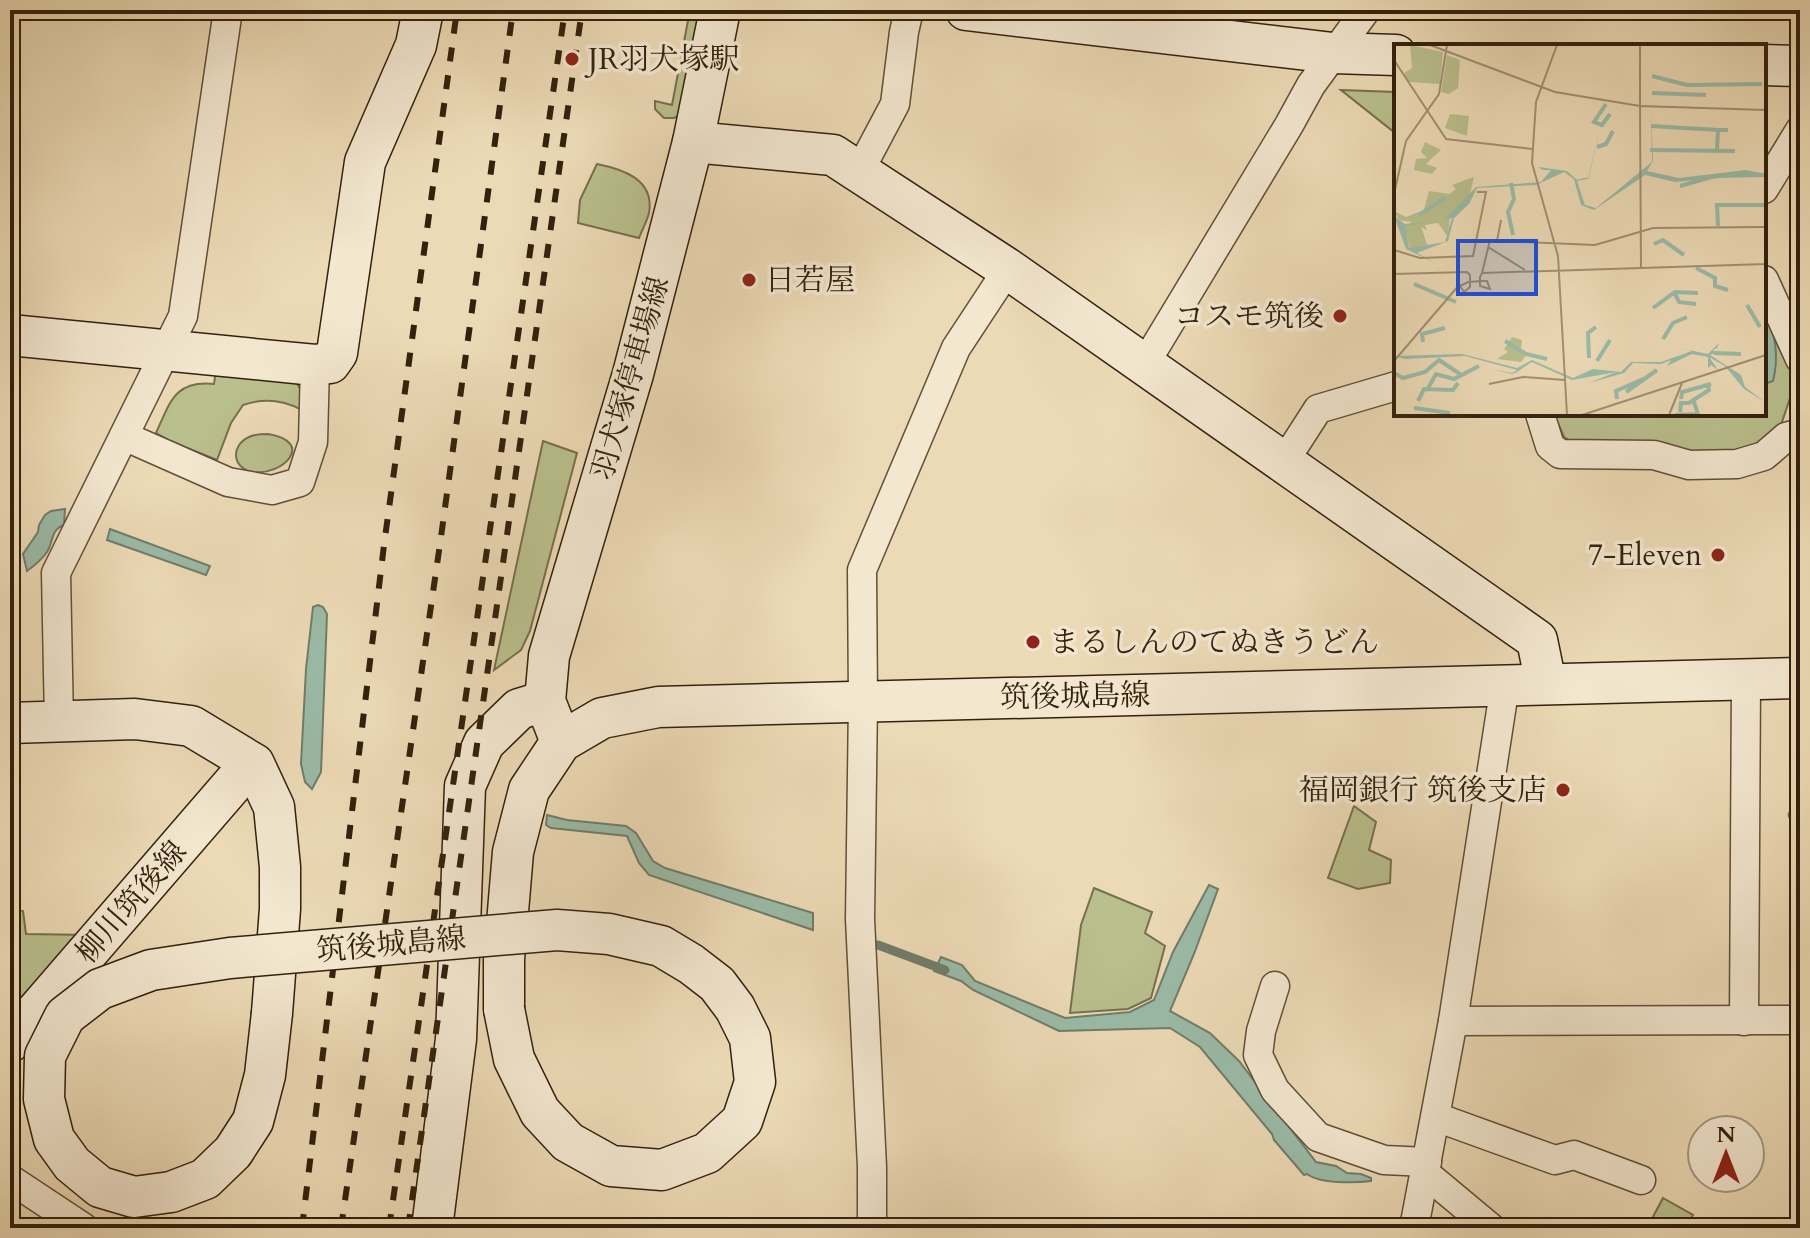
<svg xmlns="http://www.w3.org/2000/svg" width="1810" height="1238" viewBox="0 0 1810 1238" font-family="Cardo,'Noto Serif JP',serif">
	<rect width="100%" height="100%" fill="#ecdab6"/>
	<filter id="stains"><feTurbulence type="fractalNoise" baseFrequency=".0025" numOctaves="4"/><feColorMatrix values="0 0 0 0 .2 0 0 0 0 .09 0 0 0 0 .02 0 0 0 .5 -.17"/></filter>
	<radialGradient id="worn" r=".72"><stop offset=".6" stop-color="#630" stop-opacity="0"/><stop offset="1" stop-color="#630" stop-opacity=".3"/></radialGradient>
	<g fill="#b9bf8d" stroke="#76704d" stroke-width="2">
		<path d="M690,10H701L680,115L674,118H664L655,109V101L672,105Z"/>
		<path d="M1341,90L1396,92V135L1395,133Z"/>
		<path d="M597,164C622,169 655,179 649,213C647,221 642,230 639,238L578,223L580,200Z"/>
		<path d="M1764,293L1799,371L1779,431L1738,459L1581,447L1564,437L1554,414H1764Z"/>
		<path d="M216,370L296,381L302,393V410C283,400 263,398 243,405L231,423L217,460L170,441L156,433C170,403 174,380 214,384Z"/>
		<path d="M268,434C316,442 283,476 253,472C231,468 231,445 249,437C255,434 261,434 268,434Z"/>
		<path d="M543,441L577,453L530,631L521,650L494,670Z"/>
		<path d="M1354,806L1376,822L1369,850L1391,860L1390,883L1358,889L1328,878Z"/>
		<path d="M1094,888L1152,912L1145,933L1165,946L1151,998L1128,1009L1070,1013L1081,925Z"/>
		<path d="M10,909L23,911L26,934L90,935L20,1010L10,1001Z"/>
		<path d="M1663,1198L1693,1215L1686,1228H1647Z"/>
	</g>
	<g fill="#9abba8" stroke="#717d6a" stroke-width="2">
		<path d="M1764,310C1776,332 1779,358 1773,381L1764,384Z"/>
		<path d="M65,509L64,525C50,530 54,541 47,552C42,559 34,566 27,571L23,554L38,532L39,525L45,515L51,511Z"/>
		<path d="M110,529L210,566L206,575L107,540Z"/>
		<path d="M318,605L323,607L327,614L321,772L312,789L305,782L301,764L306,669L313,607Z"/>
		<path d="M547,815L567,820L626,826L636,833L653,861L665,868L813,913V930L649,875L639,863L627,836L551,828L546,825Z"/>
		<path d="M1209,885L1218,889L1194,954L1170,1011L1210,1033L1239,1061L1316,1162L1336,1166L1347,1173L1361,1174L1371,1178V1181C1355,1183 1320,1184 1307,1174L1304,1175L1274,1140L1272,1134L1200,1047L1170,1028L1059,1031L973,990L961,981L934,971L941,957L962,965L975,981L1065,1018L1130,1012L1154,1000L1173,952Z"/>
	</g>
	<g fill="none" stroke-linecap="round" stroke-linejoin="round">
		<g stroke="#717d6a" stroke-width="9">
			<path d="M1792,815H1800"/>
			<path d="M878,945L945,970"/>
		</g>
		<defs>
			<g id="street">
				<path d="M859,172L895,104L904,32L909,10"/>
				<path d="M1764,189L1800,130"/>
				<path d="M1764,280L1800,359"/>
				<path d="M1152,352L1289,125L1311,85L1366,10"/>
				<path d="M1540,414L1550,446L1560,454L1654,455L1689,465L1737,464L1764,456L1786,437L1800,433"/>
				<path d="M124,436L228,482L272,490L300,482L313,442L315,365"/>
				<path d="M1291,451L1318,409L1396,386"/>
				<path d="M59,722L56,573L183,316L228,10"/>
				<path d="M1275,986L1261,1031L1258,1055L1275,1090L1318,1137L1384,1160L1427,1162"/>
				<path d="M1453,1021L1800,1020"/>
				<path d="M1744,1021L1746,679"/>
				<path d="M1436,1117L1555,1160L1574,1155L1641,1180"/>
				<path d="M1425,1173L1491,1228"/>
				<path d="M10,1179L84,1228"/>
				<path d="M872,1228V1167L860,919L863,702L862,570L956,348L1008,269"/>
				<path d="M1414,1228L1453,1021L1505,685"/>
			</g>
			<g id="secondary">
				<path d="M966,10L1333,53L1396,55"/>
				<path d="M1764,65L1800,66"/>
				<path d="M693,142L833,155L1008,269L1537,640L1546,684"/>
				<path d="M10,335L315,365L330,363L337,353L365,162L416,45L423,10"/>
				<path d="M10,723L135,719L191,726L254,764L274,807L280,867V909L272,1013"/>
				<path d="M561,742L545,701L549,656L633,374L693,142L720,10"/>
				<path d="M504,1009V959L513,852L529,790L561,742L602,718L658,707L1800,678"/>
				<path d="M10,1042L251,763"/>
				<path d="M432,1228L456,1039L465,786L484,743L519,709L545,701"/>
			</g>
		</defs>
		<use href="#street" stroke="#614f37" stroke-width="31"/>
		<use href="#secondary" stroke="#33210d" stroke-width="43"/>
		<use href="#street" stroke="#f3e7d0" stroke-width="28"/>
		<use href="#secondary" stroke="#f3e7d0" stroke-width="40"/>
		<g stroke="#33210d" stroke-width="6" stroke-dasharray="14 14" stroke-linecap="butt">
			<path d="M302,1228L384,545L457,10"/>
			<path d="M341,1228L441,537L513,10"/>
			<path d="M389,1228L565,10"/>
			<path d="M408,1228L582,10"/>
		</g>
		<defs>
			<path id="secondary-bridge" d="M272,1013L265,1075L253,1121L233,1152L205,1179L171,1192L134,1197L100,1187L72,1164L54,1139L44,1099L45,1056L65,1016L100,989L151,970L230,958L557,930L609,934L661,946L691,964L717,984L735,1008L750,1038L755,1082L742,1121L707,1153L662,1170L611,1166L568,1142L540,1112L514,1059L504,1009"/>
		</defs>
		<use href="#secondary-bridge" stroke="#33210d" stroke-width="43" stroke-linecap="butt"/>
		<use href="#secondary-bridge" stroke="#f3e7d0" stroke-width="40"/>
	</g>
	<g fill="#8f2418" stroke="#f3e7d0" stroke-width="3">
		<circle cx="572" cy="59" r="8"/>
		<circle cx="749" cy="280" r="8"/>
		<circle cx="1340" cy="316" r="8"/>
		<circle cx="1718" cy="555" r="8"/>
		<circle cx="1033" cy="642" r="8"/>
		<circle cx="1563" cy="790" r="8"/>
	</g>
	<g text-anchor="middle" stroke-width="7" stroke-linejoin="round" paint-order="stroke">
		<g font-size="30" fill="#33210d" stroke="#f3e7d0" text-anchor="start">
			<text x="588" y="69">JR羽犬塚駅</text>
			<text x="765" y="290">日若屋</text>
			<text x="1324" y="326" text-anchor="end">コスモ筑後</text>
			<text x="1702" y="565" text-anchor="end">7-Eleven</text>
			<text x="1049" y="652">まるしんのてぬきうどん</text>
			<text x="1547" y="800" text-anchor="end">福岡銀行 筑後支店</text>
		</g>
		<g font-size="30" fill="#33210d" stroke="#f3e7d0">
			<text transform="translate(630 378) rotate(-74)" y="10">羽犬塚停車場線</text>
			<text transform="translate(1075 696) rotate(-1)" y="10">筑後城島線</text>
			<text transform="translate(131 902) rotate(-49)" y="10">柳川筑後線</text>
			<text transform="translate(391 944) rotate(-5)" y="10">筑後城島線</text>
		</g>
	</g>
	<g transform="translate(1394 44)">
		<rect width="372" height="372" fill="#ecdab6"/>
		<path d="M16,1L49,8L46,40L15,38L10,29L18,24ZM53,11L66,16L64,44L55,50L47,48ZM56,70L75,72L73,92L51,84ZM31,98L47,106L32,120L43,124L38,130L20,126L22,115L33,114L27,108ZM80,133L76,150L56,171L54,193L44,179L31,181L33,187L27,182L33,201L16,205L10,183L18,178L5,176L0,167L12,173L30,166L35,147L56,150L62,145L58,141ZM118,293L128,296L127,305L133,310L127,318L103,315L114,308L110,305Z" fill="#b9bf8d"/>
		<path d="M257,65L259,117L253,127L285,134L352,126L372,130L281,138L251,131L200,166L187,161L180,135L170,128L142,141L83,144L75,160L60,174L54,197L23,209L43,220L12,205L0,172L11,180L50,176L82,143L147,138L157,126H150L147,125L145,123L173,127L183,136L190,134H194L207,81L195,132V134L193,135L183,137L191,161L202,164L258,118ZM58,174L51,198L15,204L11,182ZM325,299L323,304L319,306L321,309L316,311L347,331L351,343L371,358L350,345L331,322L315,313L324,326L317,321L314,324V313L298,310L273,322L277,316L267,320L239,319L230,329L195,339L222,328L178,336L138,318L136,319L123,328L118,330L98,325L118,329L123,326L71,312L11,315L0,312L68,310L123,324L138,316L179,334L199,325L227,328L237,318H267L298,307L285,304L314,310Z" fill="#9abba8" fill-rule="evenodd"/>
		<path fill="none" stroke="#9abba8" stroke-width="4" d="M258,32L293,41L368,40M258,49L312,51M212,60L200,78L208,81L216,70M257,82L324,86M203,103L212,100L219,87M256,106L341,107M323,106L324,86H334M117,139L120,155L114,168L119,191M286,142L321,132L370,131M25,171L51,154M324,182L323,161H372M260,200L269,196L290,211M302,224L321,234V242L334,246M20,240L62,258M281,250L285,258L302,260M353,261L366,283M259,264L281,248L304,249M269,295L279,279L293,273M111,297L132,310L153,315M29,298L28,290L51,284M320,309L347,310M195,314L194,289L202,283M203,317L216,296M0,329L9,334L31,328L45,316L66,330M33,346L42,330L60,335L85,322M232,348L263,326M223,355L222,347L254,333M287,355L288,348L317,340M24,357L30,345L59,346L64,339M20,364L56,369M286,368L287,359H295L315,346L314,341M281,371L304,370L299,355"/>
		<path fill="none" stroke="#a29072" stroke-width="2" d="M36,1L161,48L246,62L372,66M163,1L142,58L138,119L164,212L173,371M246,1V62M0,16L52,95L138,105M246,62L247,223M0,150L12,97L45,50L53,1M103,197L201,201L259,184L370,183M94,203L131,226M0,206L26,214L79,212L92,148H83M371,220L372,171M88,229L372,220M88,229L96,196L103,197L107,176M0,230L73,228L76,231V243L70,248L66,242L74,238L88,237H93L96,245L86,242V233L88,229M0,317L66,240M95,340L129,333L171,336M188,371L372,311M275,371L288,339"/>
		<path fill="#1d4ed8" fill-opacity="0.15" stroke="#1d4ed8" stroke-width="4" d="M64,197H142V250H64Z"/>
		<rect width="372" height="372" fill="none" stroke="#33210d" stroke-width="4"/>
	</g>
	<rect width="1810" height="1238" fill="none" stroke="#ecdab6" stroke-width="40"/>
	<rect x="12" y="12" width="1786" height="1214" fill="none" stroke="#33210d" stroke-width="4"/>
	<rect x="20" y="20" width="1770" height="1198" fill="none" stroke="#33210d" stroke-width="2"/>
	<g transform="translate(1726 1154)"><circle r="38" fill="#f3e7d0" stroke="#a69882" stroke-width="2"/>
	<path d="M0-6L14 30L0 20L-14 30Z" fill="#8f2418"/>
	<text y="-12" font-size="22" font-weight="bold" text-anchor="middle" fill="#33210d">N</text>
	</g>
	<rect width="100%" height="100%" filter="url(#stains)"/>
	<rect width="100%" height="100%" fill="url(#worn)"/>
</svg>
